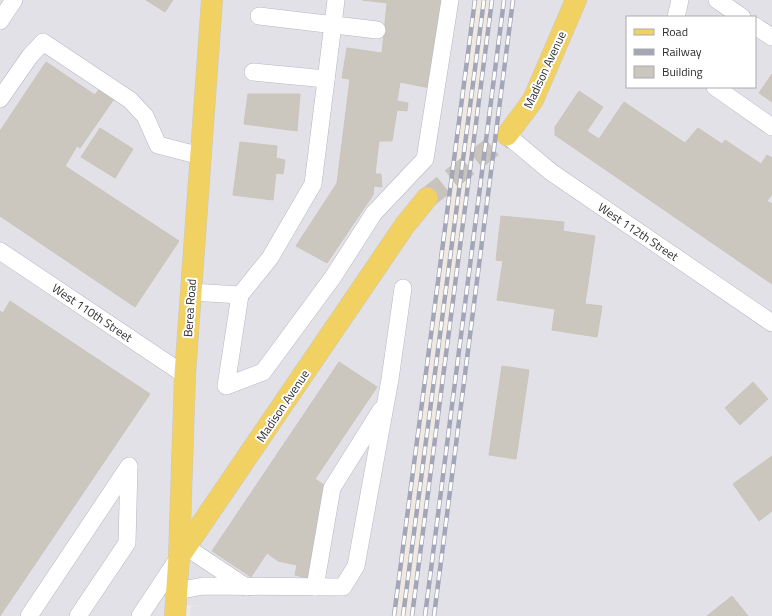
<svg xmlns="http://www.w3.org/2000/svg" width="772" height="616" viewBox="0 0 772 616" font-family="'Titillium Web',sans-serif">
	<rect width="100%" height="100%" fill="#efe9e1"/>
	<g fill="#e3e1e8" fill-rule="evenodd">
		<path d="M0,0H475L394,616H190L191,606H204L176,604L175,616H0Z"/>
		<path d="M493,0H772V616H412ZM627,17H755V87H627Z"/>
	</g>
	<g fill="#cbc7bf" stroke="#cbc5ba">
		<path d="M146,0H173L165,12Z"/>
		<path d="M362,0H441L430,88L400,82L397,101L408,103L407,111L397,110L392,141H379L375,174H381L382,187L374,186L373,195L327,263L296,246L337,183L350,79L342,78L347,48L382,53L387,3Z"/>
		<path d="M46,62L95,95L101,86L116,96L80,148L77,146L65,166L179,241L135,307L0,216V131Z"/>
		<path d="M772,74V102L759,93Z"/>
		<path d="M579,91L603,107L587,131L599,139L624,102L685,143L698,128L722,144L725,140L761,164L767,155L772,158V194L767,201L772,204V284L555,135V127Z"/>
		<path d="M248,94H300L297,131L244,124Z"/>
		<path d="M100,128L133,149L115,178L81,157Z"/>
		<path d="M240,142L277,146L276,158L285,160L283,174L276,173L273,200L233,195Z"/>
		<path d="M501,216L564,222L563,231L595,236L585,304L602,306L597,337L552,330L555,309L497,300L503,261L496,260Z"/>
		<path d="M10,301L150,394L0,616V311L3,313Z"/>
		<path d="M339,362L377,387L315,479L330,489L311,579L295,575L297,565L278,561L267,553L251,577L212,551Z"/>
		<path d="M502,366L529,370L516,459L489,455Z"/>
		<path d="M753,382L768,399L740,425L725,408Z"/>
		<path d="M772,456V511L759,521L733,484Z"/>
		<path d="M732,596L748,616H707Z"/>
	</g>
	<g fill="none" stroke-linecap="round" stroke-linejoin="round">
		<path stroke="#c8c4bd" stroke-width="21" stroke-dasharray="21 10" stroke-linecap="butt" d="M427,198L507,135"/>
		<defs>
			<g id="minor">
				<path d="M717,0L742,17"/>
				<path d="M259,16L377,30"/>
				<path d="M676,17L680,0"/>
				<path d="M0,21L14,0"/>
				<path d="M755,26L772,37"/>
				<path d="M253,72L326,79"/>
				<path d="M715,87L772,127"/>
				<path d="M0,99L30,56L43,42L130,100L145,116L158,145L201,156"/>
				<path d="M507,135L551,172L772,323"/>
				<path d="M0,251L185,375"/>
				<path d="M191,292L240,295L226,386L263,372L333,277L374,213L425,159L450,0"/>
				<path d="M240,295L270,258L313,184L336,0"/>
				<path d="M186,547L246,587"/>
				<path d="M315,587L332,488L381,410"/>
				<path d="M177,591L203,586L343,587L356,566L390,379L403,288"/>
				<path d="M29,616L129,466"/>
				<path d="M78,616L127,543L129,467"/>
				<path d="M140,616L179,557"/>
			</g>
			<g id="major">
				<path d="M507,135L533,100L576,0"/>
				<path d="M179,557L405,225L427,198"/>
				<path d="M175,616L179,557L185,375L212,0"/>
			</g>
		</defs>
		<use href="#minor" stroke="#b4b7c1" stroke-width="18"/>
		<use href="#major" stroke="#c9c9c9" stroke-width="22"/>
		<use href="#minor" stroke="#fff" stroke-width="17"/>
		<use href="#major" stroke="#f2d163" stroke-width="21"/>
		<defs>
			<g id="rail">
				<path d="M394,616L475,0"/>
				<path d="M403,616L484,0"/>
				<path d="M412,616L492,0"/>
				<path d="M425,616L504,0"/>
				<path d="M434,616L513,0"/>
			</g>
		</defs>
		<use href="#rail" stroke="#a3a6b8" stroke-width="4.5"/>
		<use href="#rail" stroke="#fff" stroke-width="3" stroke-dasharray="9" stroke-linecap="butt"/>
	</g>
	<g text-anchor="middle" stroke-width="4" stroke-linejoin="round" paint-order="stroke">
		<g font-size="12" fill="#2e2e2e" stroke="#fff">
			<text transform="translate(545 70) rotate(-65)" y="4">Madison Avenue</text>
			<text transform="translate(638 232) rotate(34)" y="4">West 112th Street</text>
			<text transform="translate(190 308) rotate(-86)" y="4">Berea Road</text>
			<text transform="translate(92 313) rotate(34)" y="4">West 110th Street</text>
			<text transform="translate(283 406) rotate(-56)" y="4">Madison Avenue</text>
		</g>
	</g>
	<rect x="626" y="16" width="130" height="72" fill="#ffffff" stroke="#ababab"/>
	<rect x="634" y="29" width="20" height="6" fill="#f2d163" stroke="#ababab"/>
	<text x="662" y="36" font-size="12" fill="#2e2e2e">Road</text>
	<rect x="634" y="49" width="20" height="6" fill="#a3a6b8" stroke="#ababab"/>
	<text x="662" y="56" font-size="12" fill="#2e2e2e">Railway</text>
	<rect x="634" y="66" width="20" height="12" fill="#cbc7bf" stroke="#ababab"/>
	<text x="662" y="76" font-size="12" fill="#2e2e2e">Building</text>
</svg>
